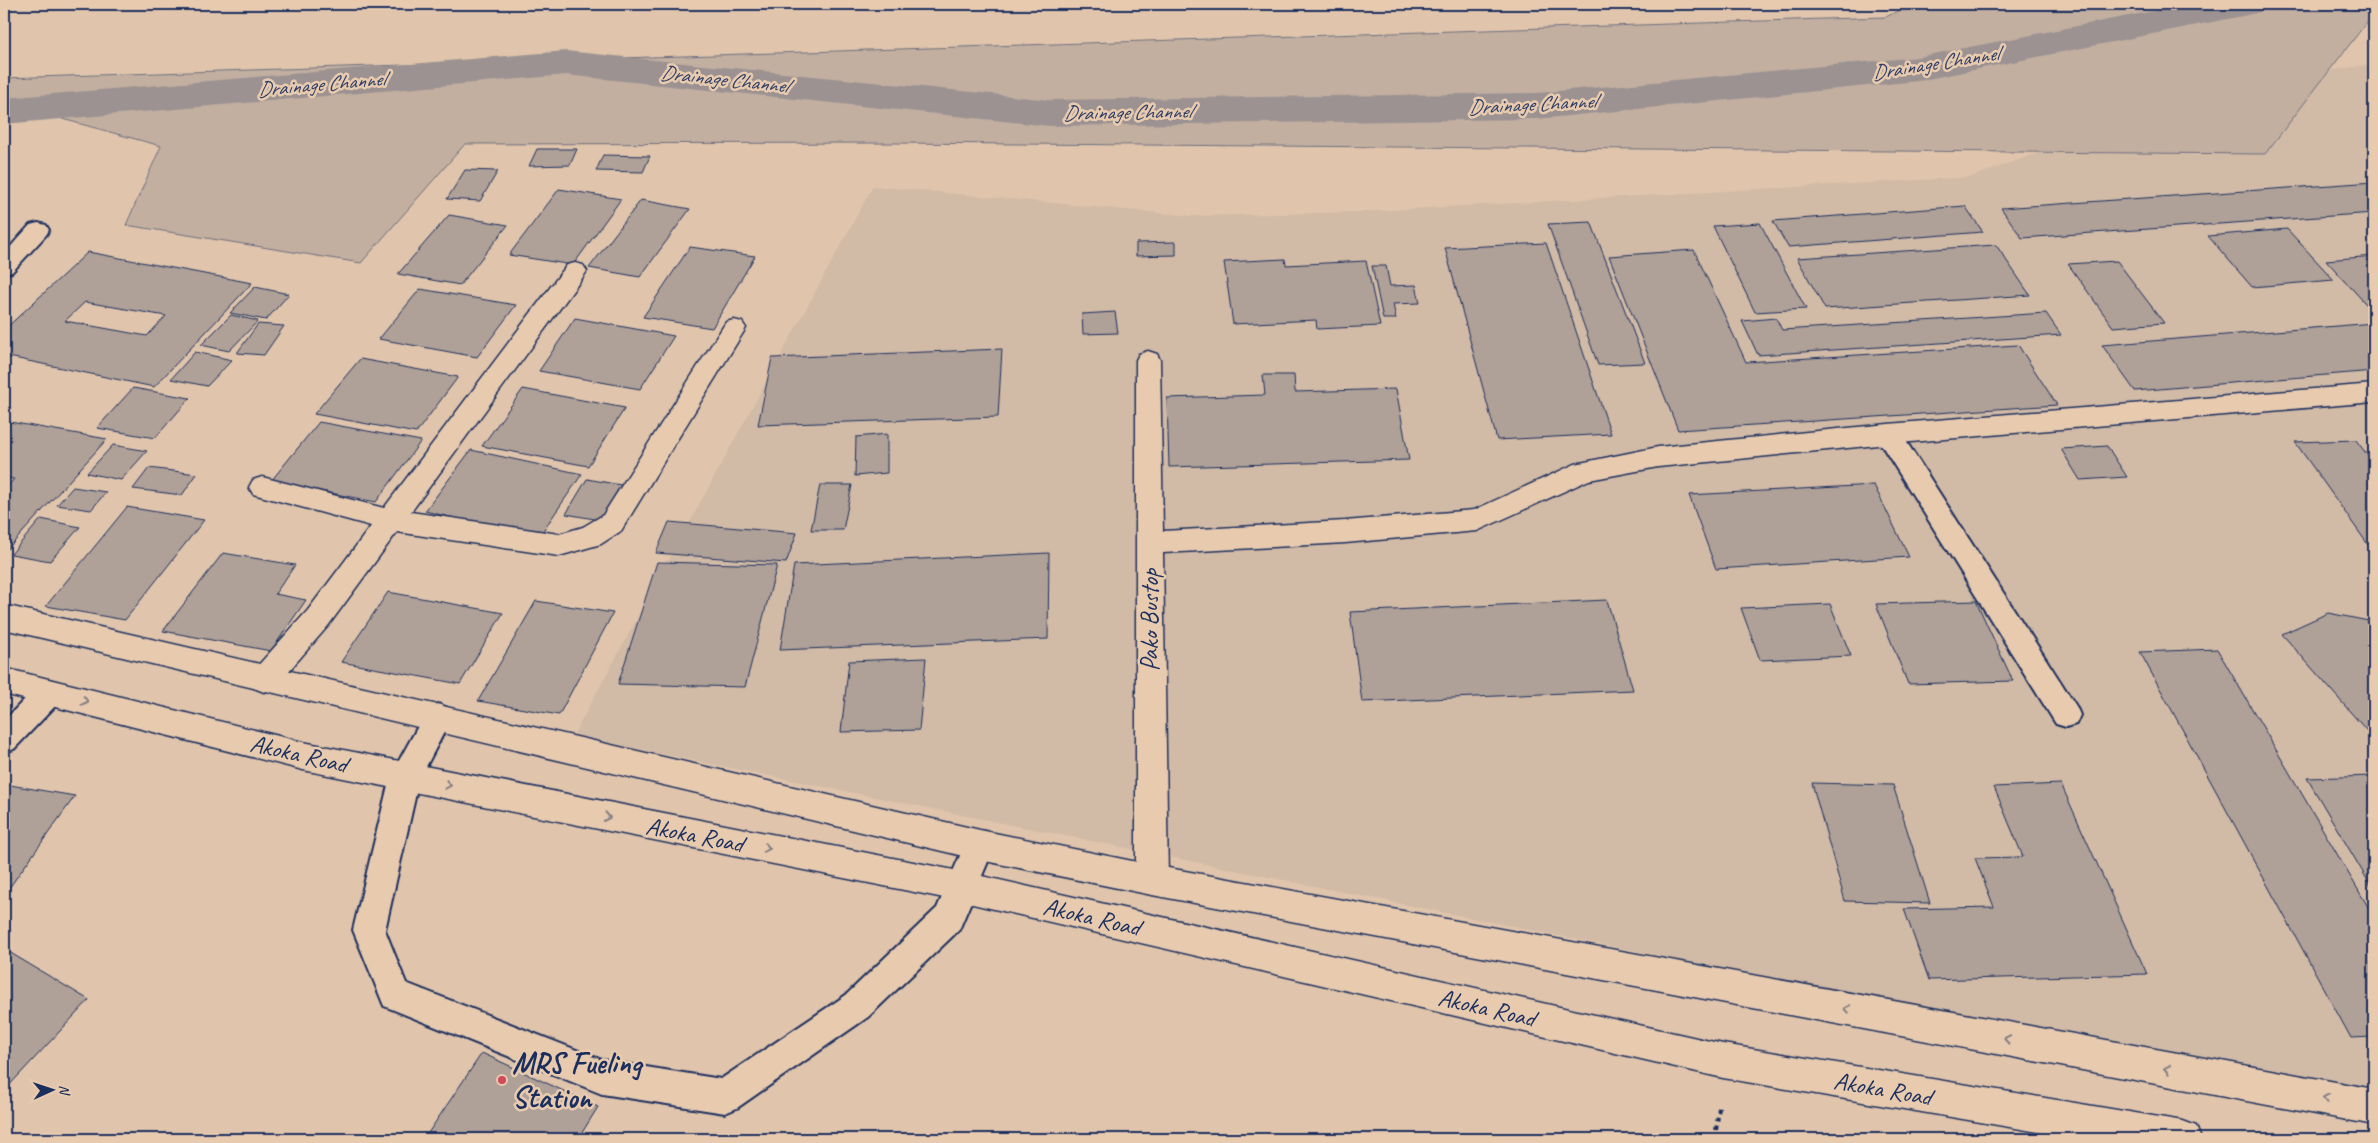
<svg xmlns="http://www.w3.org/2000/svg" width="2378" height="1143" viewBox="0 0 2378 1143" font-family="Caveat,sans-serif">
	<rect width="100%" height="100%" fill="#e0c5ac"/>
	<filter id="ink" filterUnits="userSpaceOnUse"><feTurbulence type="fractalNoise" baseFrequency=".02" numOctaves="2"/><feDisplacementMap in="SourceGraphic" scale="10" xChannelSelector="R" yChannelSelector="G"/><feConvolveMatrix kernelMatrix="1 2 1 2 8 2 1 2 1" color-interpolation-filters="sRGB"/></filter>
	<g filter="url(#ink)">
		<path fill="#d1baa6" d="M2374,64V1096L2231,1072L573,736L873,186L1191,216L1358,212L1972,177L2218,87Z"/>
		<path fill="#c2afa0" stroke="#6e6f7f" d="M1911,4H2374V13L2265,154L894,143L465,144L361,263L126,225L161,146L4,103V78L1886,17Z"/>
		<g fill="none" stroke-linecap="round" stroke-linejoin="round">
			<path fill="#9c9292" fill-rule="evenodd" d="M2190,4H2266L2260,12L2247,15L1918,81L1537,119L1050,126L566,75L4,124V98L566,51L1050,100L1537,93L1918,57Z"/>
		</g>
		<g fill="#afa098" stroke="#1b2f5e" fill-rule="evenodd">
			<path d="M537,149H577L570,165L529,166Z"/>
			<path d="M603,155L650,156L643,172L596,171Z"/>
			<path d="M465,170L498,171L480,201L447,199Z"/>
			<path d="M2374,182V213L2022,238L2001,208Z"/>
			<path d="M559,189L621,199L573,265L509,255Z"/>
			<path d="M641,200L690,209L640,277L589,268Z"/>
			<path d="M1965,206L1983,232L1788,247L1773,221Z"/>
			<path d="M449,215L508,225L460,285L398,274Z"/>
			<path d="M1591,222L1645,363L1598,365L1548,224Z"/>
			<path d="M1760,223L1806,309L1755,312L1713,226Z"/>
			<path d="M2287,229L2334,280L2252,287L2208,236Z"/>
			<path d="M1176,242V255L1136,256V243Z"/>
			<path d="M1546,243L1611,434L1497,440L1445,248Z"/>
			<path d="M1996,245L2030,295L1825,309L1797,258Z"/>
			<path d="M690,247L755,256L712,328L643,317Z"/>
			<path d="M1694,250L1746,362L2018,345L2057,405L1678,430L1609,256Z"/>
			<path d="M88,252L252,283L154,387L4,356V330ZM85,302L166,316L147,336L65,321Z"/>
			<path d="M2374,256V313L2326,260Z"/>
			<path d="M1285,259L1286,265L1366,261L1380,326L1317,329L1316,320L1233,324L1224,262Z"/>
			<path d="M2117,261L2164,323L2113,327L2068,264Z"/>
			<path d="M1372,266H1386L1390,286L1416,285L1420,303L1393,304L1396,319H1383Z"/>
			<path d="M255,287L289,294L266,320L230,313Z"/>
			<path d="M420,289L516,305L477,357L379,339Z"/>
			<path d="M1115,312L1118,333L1083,334L1082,314Z"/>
			<path d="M2046,313L2061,335L1758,355L1742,321L1776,318L1782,330Z"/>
			<path d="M231,315L258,321L229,351L201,345Z"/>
			<path d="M575,318L674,336L640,389L539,371Z"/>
			<path d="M2374,323V371L2135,391L2102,345Z"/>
			<path d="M258,324L284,326L264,355L237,353Z"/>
			<path d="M1002,349L998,417L758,425L772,358Z"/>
			<path d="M195,352L232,360L207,386L171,379Z"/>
			<path d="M360,359L458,377L416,433L314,414Z"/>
			<path d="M1263,375H1294L1295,392L1396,389L1409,460L1169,467L1167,398L1265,395Z"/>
			<path d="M133,388L190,398L155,438L97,428Z"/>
			<path d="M523,389L625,408L588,466L482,446Z"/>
			<path d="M4,421L107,439L4,553V490L14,479L4,478Z"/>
			<path d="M319,422L421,441L376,502L271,481Z"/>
			<path d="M887,434V473L855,476L856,437Z"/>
			<path d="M2356,440L2374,464V553L2295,442Z"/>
			<path d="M113,445L147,451L121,480L87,473Z"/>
			<path d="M2107,446L2127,477L2080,480L2061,449Z"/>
			<path d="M471,450L582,474L538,538L425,511Z"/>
			<path d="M149,468L197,474L182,495L133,489Z"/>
			<path d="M587,479L621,485L600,520L566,514Z"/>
			<path d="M820,485H852L843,530H811Z"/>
			<path d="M1874,485L1909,557L1716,569L1689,495Z"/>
			<path d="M73,487L106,492L91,510L57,505Z"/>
			<path d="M127,507L204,520L125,620L46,606Z"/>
			<path d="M41,519L80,527L50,561L11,554Z"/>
			<path d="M669,522L797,533L786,563L656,553Z"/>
			<path d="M223,553L295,565L275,594L306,600L271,651L163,631Z"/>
			<path d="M1049,553L1048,639L780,650L794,565Z"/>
			<path d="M657,562L777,565L745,687L618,684Z"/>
			<path d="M388,592L503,613L460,684L341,662Z"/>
			<path d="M1607,600L1633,690L1362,702L1350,612Z"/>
			<path d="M536,601L613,613L559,715L478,701Z"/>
			<path d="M1976,601L2013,681L1908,684L1876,604Z"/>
			<path d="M1830,604L1851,656L1760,660L1741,608Z"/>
			<path d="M2328,613L2374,622V734L2367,731L2282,634Z"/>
			<path d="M2217,649L2374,917V1037L2351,1038L2140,652Z"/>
			<path d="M926,658L919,730L841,732L849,661Z"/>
			<path d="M2374,776V891L2307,778Z"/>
			<path d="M1812,783L1893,785L1930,903L1845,901Z"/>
			<path d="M4,784L75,796L4,895Z"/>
			<path d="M2061,784L2147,974L1929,980L1904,909L1994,907L1975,858L2023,857L1994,787Z"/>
			<path d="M4,949L89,1000L4,1091Z"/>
			<path d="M482,1053L598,1107L578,1139H424Z"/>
		</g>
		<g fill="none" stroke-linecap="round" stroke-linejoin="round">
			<defs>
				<g id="lane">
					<path d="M38,223L46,225L49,230L46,235L12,272L4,274V254L30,225Z"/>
					<path d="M1888,425L1897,427L2076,706L2080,715L2076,724L2066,727L2056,724L1879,441L1876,434L1879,427Z"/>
					<path d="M50,680L60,683L64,692L60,701L14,749L4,753V721L40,683Z"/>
					<path d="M438,704L448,708L452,717L419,780L385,930L406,983L602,1060L721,1079L846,995L937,908L969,835L980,831L991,835L995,845L959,930L868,1017L737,1108L725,1113L602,1094L384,1006L353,930L390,777L428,708Z"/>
				</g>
				<g id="street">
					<path d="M575,263L583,265L587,271L583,277L411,512L559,534L583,527L603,515L726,322L734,320L742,322L746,328L621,531L601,544L559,556L397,532L328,626L274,688L264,692L254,688L249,679L254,670L308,610L371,526L253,494L249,487L253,480L262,477L384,508L567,265Z"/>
					<path d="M1148,351L1157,354L1160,360L1163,531L1345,521L1474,510L1575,464L1658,447L1888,424L2374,384V402L1888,444L1658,467L1589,480L1477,531L1345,543L1163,553L1168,880L1163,891L1152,895L1141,891L1136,880V360L1139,354Z"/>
				</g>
				<g id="secondary">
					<path d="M4,605L980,830L1152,865L2374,1089V1125L1152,895L980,860L4,629Z"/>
					<path d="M4,668L303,742L964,872L1723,1044L2183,1121L2196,1126L2201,1139H2079L1723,1078L964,902L303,770L4,694Z"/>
				</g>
			</defs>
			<use href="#lane" stroke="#1b2f5e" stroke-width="4"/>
			<use href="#street" stroke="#1b2f5e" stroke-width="3"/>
			<use href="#secondary" stroke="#1b2f5e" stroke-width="3"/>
			<path stroke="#1b2f5e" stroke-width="4" stroke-dasharray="4.5 4.5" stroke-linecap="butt" d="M1715,1139L1719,1107"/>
			<use href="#lane" fill="#e8cbaf" fill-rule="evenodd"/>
			<use href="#street" fill="#e8cbaf" fill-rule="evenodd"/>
			<use href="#secondary" fill="#e8cbaf" fill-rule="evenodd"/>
		</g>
		<defs><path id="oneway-chevron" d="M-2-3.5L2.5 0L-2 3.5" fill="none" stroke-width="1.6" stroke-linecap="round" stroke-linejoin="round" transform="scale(1.25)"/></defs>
		<g stroke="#827d86">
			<use href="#oneway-chevron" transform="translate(85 701) rotate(14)"/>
			<use href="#oneway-chevron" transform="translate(448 785) rotate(11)"/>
			<use href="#oneway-chevron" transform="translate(607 817) rotate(11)"/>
			<use href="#oneway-chevron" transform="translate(767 848) rotate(11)"/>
			<use href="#oneway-chevron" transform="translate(1847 1009) rotate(-169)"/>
			<use href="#oneway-chevron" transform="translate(2007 1039) rotate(-169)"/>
			<use href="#oneway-chevron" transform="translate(2167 1069) rotate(-169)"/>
			<use href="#oneway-chevron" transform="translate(2326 1098) rotate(-169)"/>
		</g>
	</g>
	<circle fill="#d1495b" stroke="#e8cbaf" stroke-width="2" cx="502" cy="1080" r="5"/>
	<g text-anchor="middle" stroke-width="5" stroke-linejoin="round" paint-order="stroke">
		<g font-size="21" font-style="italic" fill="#2e3e66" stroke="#e8cbaf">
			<text transform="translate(1935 63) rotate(-9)" y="7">Drainage Channel</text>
			<text transform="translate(724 79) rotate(6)" y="7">Drainage Channel</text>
			<text transform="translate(321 84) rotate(-5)" y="7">Drainage Channel</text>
			<text transform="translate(1532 104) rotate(-3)" y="7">Drainage Channel</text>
			<text transform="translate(1127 112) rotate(-1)" y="7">Drainage Channel</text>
		</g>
		<g font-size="25" fill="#1b2f5e" stroke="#e8cbaf">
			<text transform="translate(1149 620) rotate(-90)" y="9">Pako Bustop</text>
			<text transform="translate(299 753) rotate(13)" y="9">Akoka Road</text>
			<text transform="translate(695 834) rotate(11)" y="9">Akoka Road</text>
			<text transform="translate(1092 916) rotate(13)" y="9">Akoka Road</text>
			<text transform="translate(1487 1007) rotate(13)" y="9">Akoka Road</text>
			<text transform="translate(1883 1088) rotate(10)" y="9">Akoka Road</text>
		</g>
		<g font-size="30" font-weight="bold" fill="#1b2f5e" stroke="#e8cbaf" text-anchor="start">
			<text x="512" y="1073">MRS Fueling<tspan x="512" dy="34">Station</tspan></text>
		</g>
	</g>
	<rect width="2378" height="1143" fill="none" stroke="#e8cbaf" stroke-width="20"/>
	<rect x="10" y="10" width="2358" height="1123" fill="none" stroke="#1b2f5e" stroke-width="2" filter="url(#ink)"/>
	<g transform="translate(52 1090) rotate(87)" stroke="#e8cbaf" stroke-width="4" paint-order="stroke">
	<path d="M0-4L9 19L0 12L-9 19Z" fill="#1b2f5e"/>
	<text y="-8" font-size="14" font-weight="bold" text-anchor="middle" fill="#1b2f5e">N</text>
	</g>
</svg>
